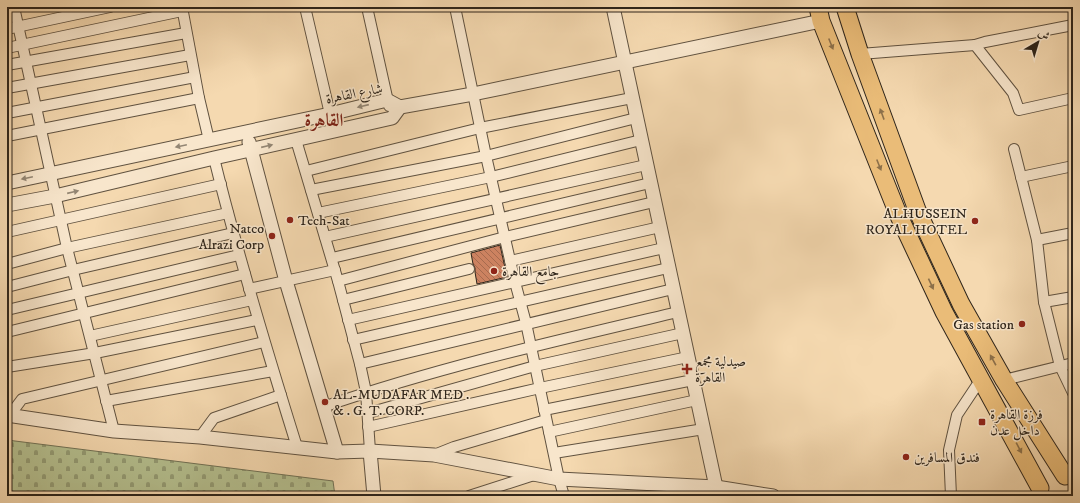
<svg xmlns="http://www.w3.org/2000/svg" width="1080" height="503" viewBox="0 0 1080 503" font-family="'IM FELL DW Pica',Amiri,serif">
	<defs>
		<pattern id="cemetery-stones" width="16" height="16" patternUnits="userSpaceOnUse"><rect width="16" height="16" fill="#b5c090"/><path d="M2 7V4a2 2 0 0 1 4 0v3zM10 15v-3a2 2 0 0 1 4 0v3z" fill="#949c75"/></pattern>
		<pattern id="building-back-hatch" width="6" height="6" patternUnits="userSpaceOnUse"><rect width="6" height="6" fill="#cc8260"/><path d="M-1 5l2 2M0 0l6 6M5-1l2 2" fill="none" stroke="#a66a4e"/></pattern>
	</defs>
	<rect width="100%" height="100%" fill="#f5d9b0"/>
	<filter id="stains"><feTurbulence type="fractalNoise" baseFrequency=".005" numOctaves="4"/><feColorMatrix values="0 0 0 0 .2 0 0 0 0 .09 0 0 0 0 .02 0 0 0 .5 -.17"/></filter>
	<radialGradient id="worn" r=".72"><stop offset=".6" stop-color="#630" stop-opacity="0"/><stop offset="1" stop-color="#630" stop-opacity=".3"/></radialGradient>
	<path fill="url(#cemetery-stones)" stroke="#727256" d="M7,440L333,481L335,496H7Z"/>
	<path fill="url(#building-back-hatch)" stroke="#2e251b" d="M500,245L507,277L477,284L475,272V268L473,264L471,253Z"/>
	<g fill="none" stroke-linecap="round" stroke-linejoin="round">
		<defs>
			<g id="minor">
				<path d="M14,7L67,248L114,431"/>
				<path d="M182,7L199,98L209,140"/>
				<path d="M305,7L330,114"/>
				<path d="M367,7L389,106"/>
				<path d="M455,7L486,156L515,282L526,323L559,479L564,496"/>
				<path d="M7,29L110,7"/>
				<path d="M975,45L985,42L1073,25"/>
				<path d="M7,48L182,11"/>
				<path d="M860,54L975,45L1013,93L1019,110L1073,98"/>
				<path d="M7,65L186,33"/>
				<path d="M7,88L190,55"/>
				<path d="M7,113L195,77"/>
				<path d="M7,136L199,98"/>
				<path d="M296,140L338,281L360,364L366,392L370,451"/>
				<path d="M1014,149L1037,240L1044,302L1060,366L1073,393"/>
				<path d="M214,158C238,256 267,351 297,447"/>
				<path d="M306,171L480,128L632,98"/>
				<path d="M1021,177L1073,166"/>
				<path d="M311,190L486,156L636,118"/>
				<path d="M318,213L491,177L641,140"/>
				<path d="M7,232L221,184"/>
				<path d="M325,237L646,165"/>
				<path d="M1037,240L1073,233"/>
				<path d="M332,258L650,183"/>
				<path d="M510,261L660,227"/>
				<path d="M7,264L67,248L228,213"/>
				<path d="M338,281L505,237L654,202"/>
				<path d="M7,287L73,270L233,233"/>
				<path d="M249,289L335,270"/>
				<path d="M343,300L469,269"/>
				<path d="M1044,302L1073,297"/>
				<path d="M7,310L239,255"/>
				<path d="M348,320L664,248"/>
				<path d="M7,332L245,274"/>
				<path d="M90,336L252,300"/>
				<path d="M353,340L668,268"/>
				<path d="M360,364L673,289"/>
				<path d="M7,367L95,353L257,320"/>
				<path d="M1004,380L1073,363"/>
				<path d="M106,401L273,371"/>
				<path d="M323,407C439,367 559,340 678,312"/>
				<path d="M544,410L693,380"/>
				<path d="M368,413L535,366L683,333"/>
				<path d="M10,415L22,399L264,342"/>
				<path d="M368,427L540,388L688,357"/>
				<path d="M549,432L697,400"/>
				<path d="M200,437L214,418L281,395"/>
				<path d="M554,453L704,429"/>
				<path d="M434,455L454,447L546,420"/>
				<path d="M469,496L534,475"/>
				<path d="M951,496L949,450L957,415L981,379"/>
			</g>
			<g id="tertiary">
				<path d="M613,7L716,487"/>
				<path d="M400,107L473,94L821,21"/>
				<path d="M249,142L286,281L337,452"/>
				<path d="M7,183L330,114L387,100L400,107"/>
				<path d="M7,205L55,196L214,158L392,118L400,107"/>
				<path d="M7,415L114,431L200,437L337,452L370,451L434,455L559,479L716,487L773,496"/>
				<path d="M370,451L374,496"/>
			</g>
			<g id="trunk">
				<path d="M818,7L821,21L898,214L944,312L1040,488"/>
				<path d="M845,7L860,54L917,210L961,304L1004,380L1065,476"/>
			</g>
		</defs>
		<use href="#minor" stroke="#605240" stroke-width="12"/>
		<use href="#tertiary" stroke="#605240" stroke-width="15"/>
		<use href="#trunk" stroke="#2e251b" stroke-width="19"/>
		<use href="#minor" stroke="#f8e6cc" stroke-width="10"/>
		<use href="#tertiary" stroke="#f8e6cc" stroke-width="13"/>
		<use href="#trunk" stroke="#eabc78" stroke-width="17"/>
	</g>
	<defs><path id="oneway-solid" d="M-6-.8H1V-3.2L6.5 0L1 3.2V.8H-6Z"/></defs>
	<g fill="#8c704a">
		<use href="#oneway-solid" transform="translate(831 44) rotate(68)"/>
		<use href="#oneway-solid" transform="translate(882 114) rotate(-110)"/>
		<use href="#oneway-solid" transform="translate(879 165) rotate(68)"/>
		<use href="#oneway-solid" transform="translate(931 284) rotate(65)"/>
		<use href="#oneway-solid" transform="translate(993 360) rotate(-119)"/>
		<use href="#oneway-solid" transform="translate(1019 448) rotate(62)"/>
	</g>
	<g fill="#938674">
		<use href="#oneway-solid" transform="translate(363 106) rotate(167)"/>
		<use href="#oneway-solid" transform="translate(181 146) rotate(168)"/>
		<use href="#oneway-solid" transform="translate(267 146) rotate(-13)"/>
		<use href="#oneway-solid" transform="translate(27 178) rotate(168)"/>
		<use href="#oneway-solid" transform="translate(73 192) rotate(-13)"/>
	</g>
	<g fill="#8f2418" stroke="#f8e6cc" stroke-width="1.5">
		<circle cx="290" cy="220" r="4"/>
		<circle cx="975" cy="221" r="4"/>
		<circle cx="272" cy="236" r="4"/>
		<circle cx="494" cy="271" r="4"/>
		<circle cx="1022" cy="324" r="4"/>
		<path d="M685 363h4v4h4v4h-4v4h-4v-4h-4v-4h4z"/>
		<circle cx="325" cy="402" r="4"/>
		<rect x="978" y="418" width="8" height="8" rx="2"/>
		<circle cx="906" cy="457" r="4"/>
	</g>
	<g text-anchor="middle" stroke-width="3" stroke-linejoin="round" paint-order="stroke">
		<g font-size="14" fill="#2e251b" stroke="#f8e6cc">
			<text transform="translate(354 93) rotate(-11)" y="5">شارع القاهرة</text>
		</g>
		<g font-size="14" fill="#2e251b" stroke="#f8e6cc" text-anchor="start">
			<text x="967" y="218" text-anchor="end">ALHUSSEIN<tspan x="967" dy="16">ROYAL HOTEL</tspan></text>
			<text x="298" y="225">Tech-Sat</text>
			<text x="264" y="233" text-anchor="end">Natco<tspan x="264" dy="16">Alrazi Corp</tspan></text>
			<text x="502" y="276">جامع القاهرة</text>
			<text x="1014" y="329" text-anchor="end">Gas station</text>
			<text x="695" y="366">صيدلية مجمع<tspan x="695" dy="16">القاهرة</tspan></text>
			<text x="333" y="399">AL-MUDAFAR MED .<tspan x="333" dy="16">&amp; . G. T. CORP.</tspan></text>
			<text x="990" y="419">فرزة القاهرة<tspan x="990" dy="16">داخل عدن</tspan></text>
			<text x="914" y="462">فندق المسافرين</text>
		</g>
		<g font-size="18" font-weight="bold" fill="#7a1f14" stroke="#f8e6cc">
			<text x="324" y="126">القاهرة</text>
		</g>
	</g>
	<rect width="1080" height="503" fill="none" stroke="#f5d9b0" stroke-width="24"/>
	<rect x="8" y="8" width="1064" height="487" fill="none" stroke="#2e251b" stroke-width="2"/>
	<rect x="12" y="12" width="1056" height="479" fill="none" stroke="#2e251b"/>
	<g transform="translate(1038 42) rotate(38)" stroke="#f8e6cc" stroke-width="3" paint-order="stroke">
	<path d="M0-3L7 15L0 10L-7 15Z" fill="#2e251b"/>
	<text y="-6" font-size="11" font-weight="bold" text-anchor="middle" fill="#2e251b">ش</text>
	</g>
	<rect width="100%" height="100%" filter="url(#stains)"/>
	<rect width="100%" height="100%" fill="url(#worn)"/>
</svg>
